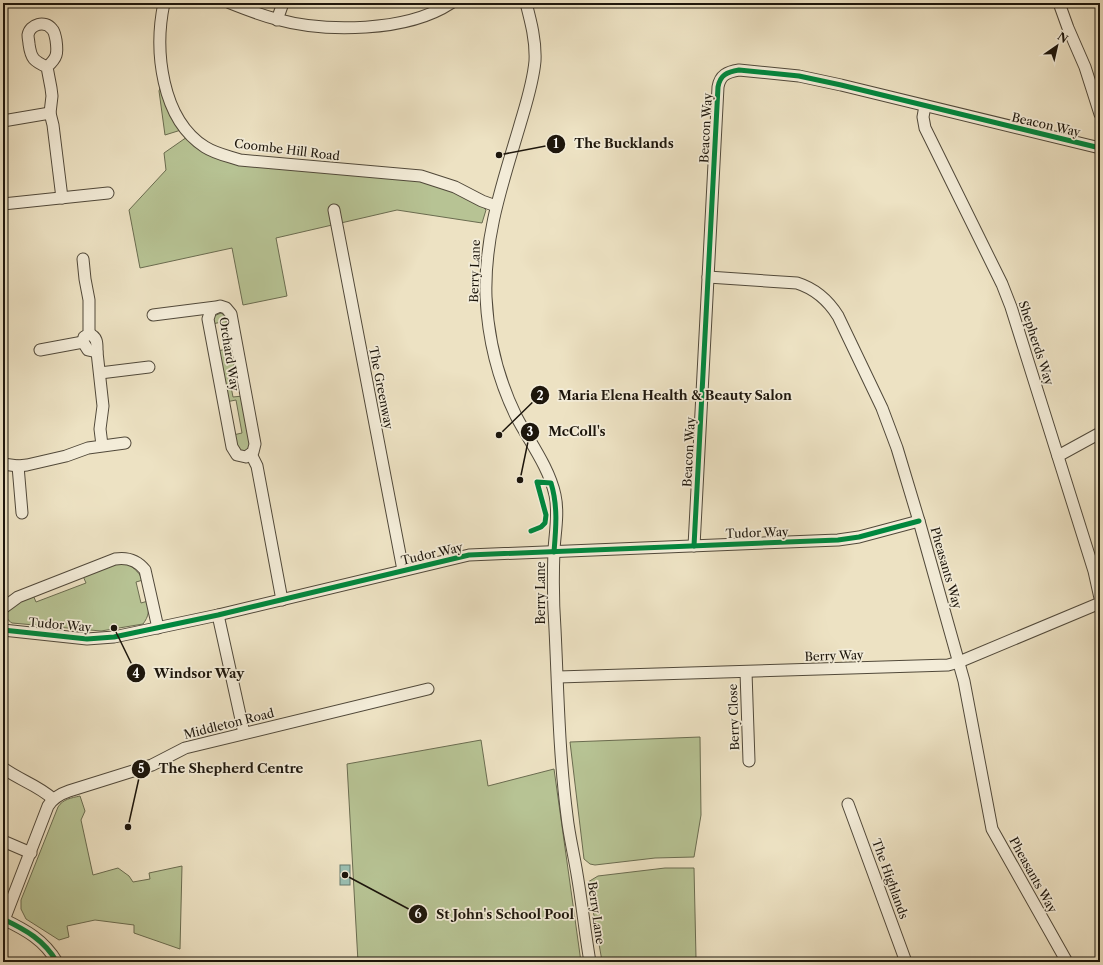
<svg xmlns="http://www.w3.org/2000/svg" width="1103" height="965" viewBox="0 0 1103 965" font-family="'Libre Caslon Text',serif">
	<rect width="100%" height="100%" fill="#ede2c3"/>
	<filter id="stains"><feTurbulence type="fractalNoise" baseFrequency=".005" numOctaves="4"/><feColorMatrix values="0 0 0 0 .2 0 0 0 0 .09 0 0 0 0 .02 0 0 0 .5 -.17"/></filter>
	<radialGradient id="worn" r=".72"><stop offset=".6" stop-color="#630" stop-opacity="0"/><stop offset="1" stop-color="#630" stop-opacity=".3"/></radialGradient>
	<g fill="#b7c394" stroke="#6a6c50">
		<path d="M162,87L181,130L165,135L159,91L160,88Z"/>
		<path d="M187,137L204,151L408,177L448,188L482,206L486,210L482,223L397,210L276,238L287,296L243,305L232,248L140,268L129,210L166,170L164,153Z"/>
		<path d="M221,313L226,316L238,369L228,371L233,397L243,396L252,443L250,451L240,453L233,435L242,433L236,400L226,402L217,351L227,349L222,322L212,324L214,316Z"/>
		<path d="M121,562C132,565 138,571 143,580L136,582L141,603L148,601C149,611 149,616 143,624L101,631L12,623C7,620 6,617 7,611L26,598L33,595L36,602L86,583L83,576Z"/>
		<path d="M700,737L701,815L694,857L655,858L595,865L590,864L584,859L570,742Z"/>
		<path d="M481,740L488,786L554,769L581,962H358L347,764Z"/>
		<path d="M80,796L85,811L81,820L93,875L118,868L129,876L133,882L150,879L149,873L182,866L180,949L134,933V925L95,920L67,926L69,937L59,940L26,919L21,909V900L58,807C63,799 71,798 80,796Z"/>
		<path d="M665,868H694L696,958L602,961L588,882L598,876Z"/>
	</g>
	<rect fill="#99beb1" stroke="#677b6f" x="340" y="865" width="10" height="20"/>
	<g fill="none" stroke-linecap="round" stroke-linejoin="round">
		<defs>
			<g id="minor">
				<path d="M164,3C154,50 161,119 205,147C216,154 228,156 240,160L421,176L455,187L482,201L496,206"/>
				<path d="M230,3C245,9 261,15 276,19C326,33 407,32 451,3"/>
				<path d="M526,3C531,22 536,41 535,61C533,84 525,107 519,128C502,185 484,237 486,297C488,338 498,379 516,416C529,441 549,467 555,495C559,513 555,532 554,550C553,576 553,602 555,629C558,691 559,754 567,816C569,835 574,855 577,874C582,903 585,933 590,962"/>
				<path d="M1059,3L1068,28L1085,67L1100,114"/>
				<path d="M277,20L283,3"/>
				<path d="M47,67C34,61 31,59 29,44C29,42 28,38 28,35C30,24 45,20 52,29C55,32 55,36 56,40C58,54 57,58 47,67L51,88L52,96L50,113L53,125L62,198"/>
				<path d="M925,106L923,117L925,128L1002,284L1011,307L1094,571L1100,598"/>
				<path d="M3,121L50,113"/>
				<path d="M3,204L108,193"/>
				<path d="M334,210L403,570"/>
				<path d="M83,259L85,279L89,300V334L84,337L83,342L88,350L97,352L103,406L100,429L102,445"/>
				<path d="M708,277L797,283C816,289 828,300 838,316L882,408L897,448L919,521L964,681L992,829L1067,962"/>
				<path d="M220,306L226,308L231,314L255,444L253,452L246,457L237,455L232,447L208,319L211,310Z"/>
				<path d="M153,315L216,307"/>
				<path d="M89,334C98,337 97,344 97,352"/>
				<path d="M40,350L83,342"/>
				<path d="M100,373L149,367"/>
				<path d="M251,454L257,466L282,600"/>
				<path d="M1058,456L1100,433"/>
				<path d="M3,464L18,466L27,465L66,456L88,448L125,443"/>
				<path d="M18,466L22,513"/>
				<path d="M694,546L718,87C720,75 727,72 739,70L799,76L841,85L1100,148"/>
				<path d="M3,608L18,597L115,559C127,557 137,560 145,570L158,628"/>
				<path d="M218,615L244,733"/>
				<path d="M3,630L87,639L114,637L218,615L469,555L838,540L859,537L919,521"/>
				<path d="M746,672L749,761"/>
				<path d="M558,677L948,665L959,662L1100,603"/>
				<path d="M3,768C19,780 38,785 53,799"/>
				<path d="M848,804L906,962"/>
				<path d="M3,841L31,853"/>
				<path d="M3,919C26,930 44,940 57,962"/>
				<path d="M4,920L48,806C53,798 60,794 69,791L152,765L185,748L428,689"/>
			</g>
		</defs>
		<use href="#minor" stroke="#51493a" stroke-width="13"/>
		<use href="#minor" stroke="#f3ecd8" stroke-width="11"/>
		<defs>
			<g id="cycleway">
				<path d="M531,531L541,527L545,523L546,515L537,482L551,483C558,506 556,528 554,552"/>
				<path d="M694,546L718,87C720,75 727,72 739,70L799,76L841,85L1100,148"/>
				<path d="M3,630L87,639L114,637L218,615L469,555L838,540L859,537L919,521"/>
				<path d="M3,919C26,930 44,940 57,962"/>
			</g>
		</defs>
		<use href="#cycleway" stroke="#f3ecd8" stroke-width="8"/>
		<use href="#cycleway" stroke="#00873e" stroke-width="5"/>
	</g>
	<g text-anchor="middle" stroke-width="3.5" stroke-linejoin="round" paint-order="stroke">
		<g font-size="12" fill="#1d160c" stroke="#f3ecd8">
			<text transform="translate(1046 125) rotate(13)" y="4">Beacon Way</text>
			<text transform="translate(706 128) rotate(-87)" y="4">Beacon Way</text>
			<text transform="translate(287 150) rotate(7)" y="4">Coombe Hill Road</text>
			<text transform="translate(475 271) rotate(-88)" y="4">Berry Lane</text>
			<text transform="translate(1036 343) rotate(72)" y="4">Shepherds Way</text>
			<text transform="translate(229 354) rotate(81)" y="4">Orchard Way</text>
			<text transform="translate(381 388) rotate(79)" y="4">The Greenway</text>
			<text transform="translate(689 452) rotate(-87)" y="4">Beacon Way</text>
			<text transform="translate(757 533) rotate(-2)" y="4">Tudor Way</text>
			<text transform="translate(432 554) rotate(-13)" y="4">Tudor Way</text>
			<text transform="translate(946 568) rotate(74)" y="4">Pheasants Way</text>
			<text transform="translate(541 593) rotate(-90)" y="4">Berry Lane</text>
			<text transform="translate(60 625) rotate(5)" y="4">Tudor Way</text>
			<text transform="translate(834 656) rotate(-2)" y="4">Berry Way</text>
			<text transform="translate(734 717) rotate(-92)" y="4">Berry Close</text>
			<text transform="translate(229 724) rotate(-14)" y="4">Middleton Road</text>
			<text transform="translate(1033 875) rotate(61)" y="4">Pheasants Way</text>
			<text transform="translate(890 879) rotate(70)" y="4">The Highlands</text>
			<text transform="translate(596 913) rotate(82)" y="4">Berry Lane</text>
		</g>
	</g>
	<path fill="none" stroke="#1d160c" stroke-width="1.5" d="M499 155L556 144M499 435L540 395M520 480L530 432M114 628L136 673M128 827L141 769M345 875L418 914"/>
	<g fill="#1d160c" stroke="#f3ecd8" stroke-width="1.5">
		<circle cx="499" cy="155" r="4"/>
		<circle cx="499" cy="435" r="4"/>
		<circle cx="520" cy="480" r="4"/>
		<circle cx="114" cy="628" r="4"/>
		<circle cx="128" cy="827" r="4"/>
		<circle cx="345" cy="875" r="4"/>
		<circle cx="556" cy="144" r="10"/>
		<circle cx="540" cy="395" r="10"/>
		<circle cx="530" cy="432" r="10"/>
		<circle cx="136" cy="673" r="10"/>
		<circle cx="141" cy="769" r="10"/>
		<circle cx="418" cy="914" r="10"/>
	</g>
	<g font-size="12" text-anchor="middle" font-weight="bold" fill="#fff">
		<text x="556" y="148">1</text>
		<text x="540" y="400">2</text>
		<text x="530" y="436">3</text>
		<text x="136" y="678">4</text>
		<text x="141" y="773">5</text>
		<text x="418" y="918">6</text>
	</g>
	<g font-size="13" text-anchor="middle" font-weight="bold" fill="#1d160c" stroke="#f3ecd8" stroke-width="3.5" stroke-linejoin="round" paint-order="stroke">
		<text x="624" y="148">The Bucklands</text>
		<text x="675" y="400">Maria Elena Health &amp; Beauty Salon</text>
		<text x="577" y="436">McColl's</text>
		<text x="199" y="678">Windsor Way</text>
		<text x="231" y="773">The Shepherd Centre</text>
		<text x="505" y="919">St John's School Pool</text>
	</g>
	<rect width="1103" height="965" fill="none" stroke="#ede2c3" stroke-width="16"/>
	<rect x="4" y="4" width="1095" height="957" fill="none" stroke="#1d160c" stroke-width="2"/>
	<rect x="8" y="8" width="1087" height="949" fill="none" stroke="#1d160c"/>
	<g transform="translate(1057 46) rotate(34)" stroke="#f3ecd8" stroke-width="3" paint-order="stroke">
	<path d="M0-3L7 15L0 10L-7 15Z" fill="#1d160c"/>
	<text y="-6" font-size="11" font-weight="bold" text-anchor="middle" fill="#1d160c">N</text>
	</g>
	<rect width="100%" height="100%" filter="url(#stains)"/>
	<rect width="100%" height="100%" fill="url(#worn)"/>
</svg>
